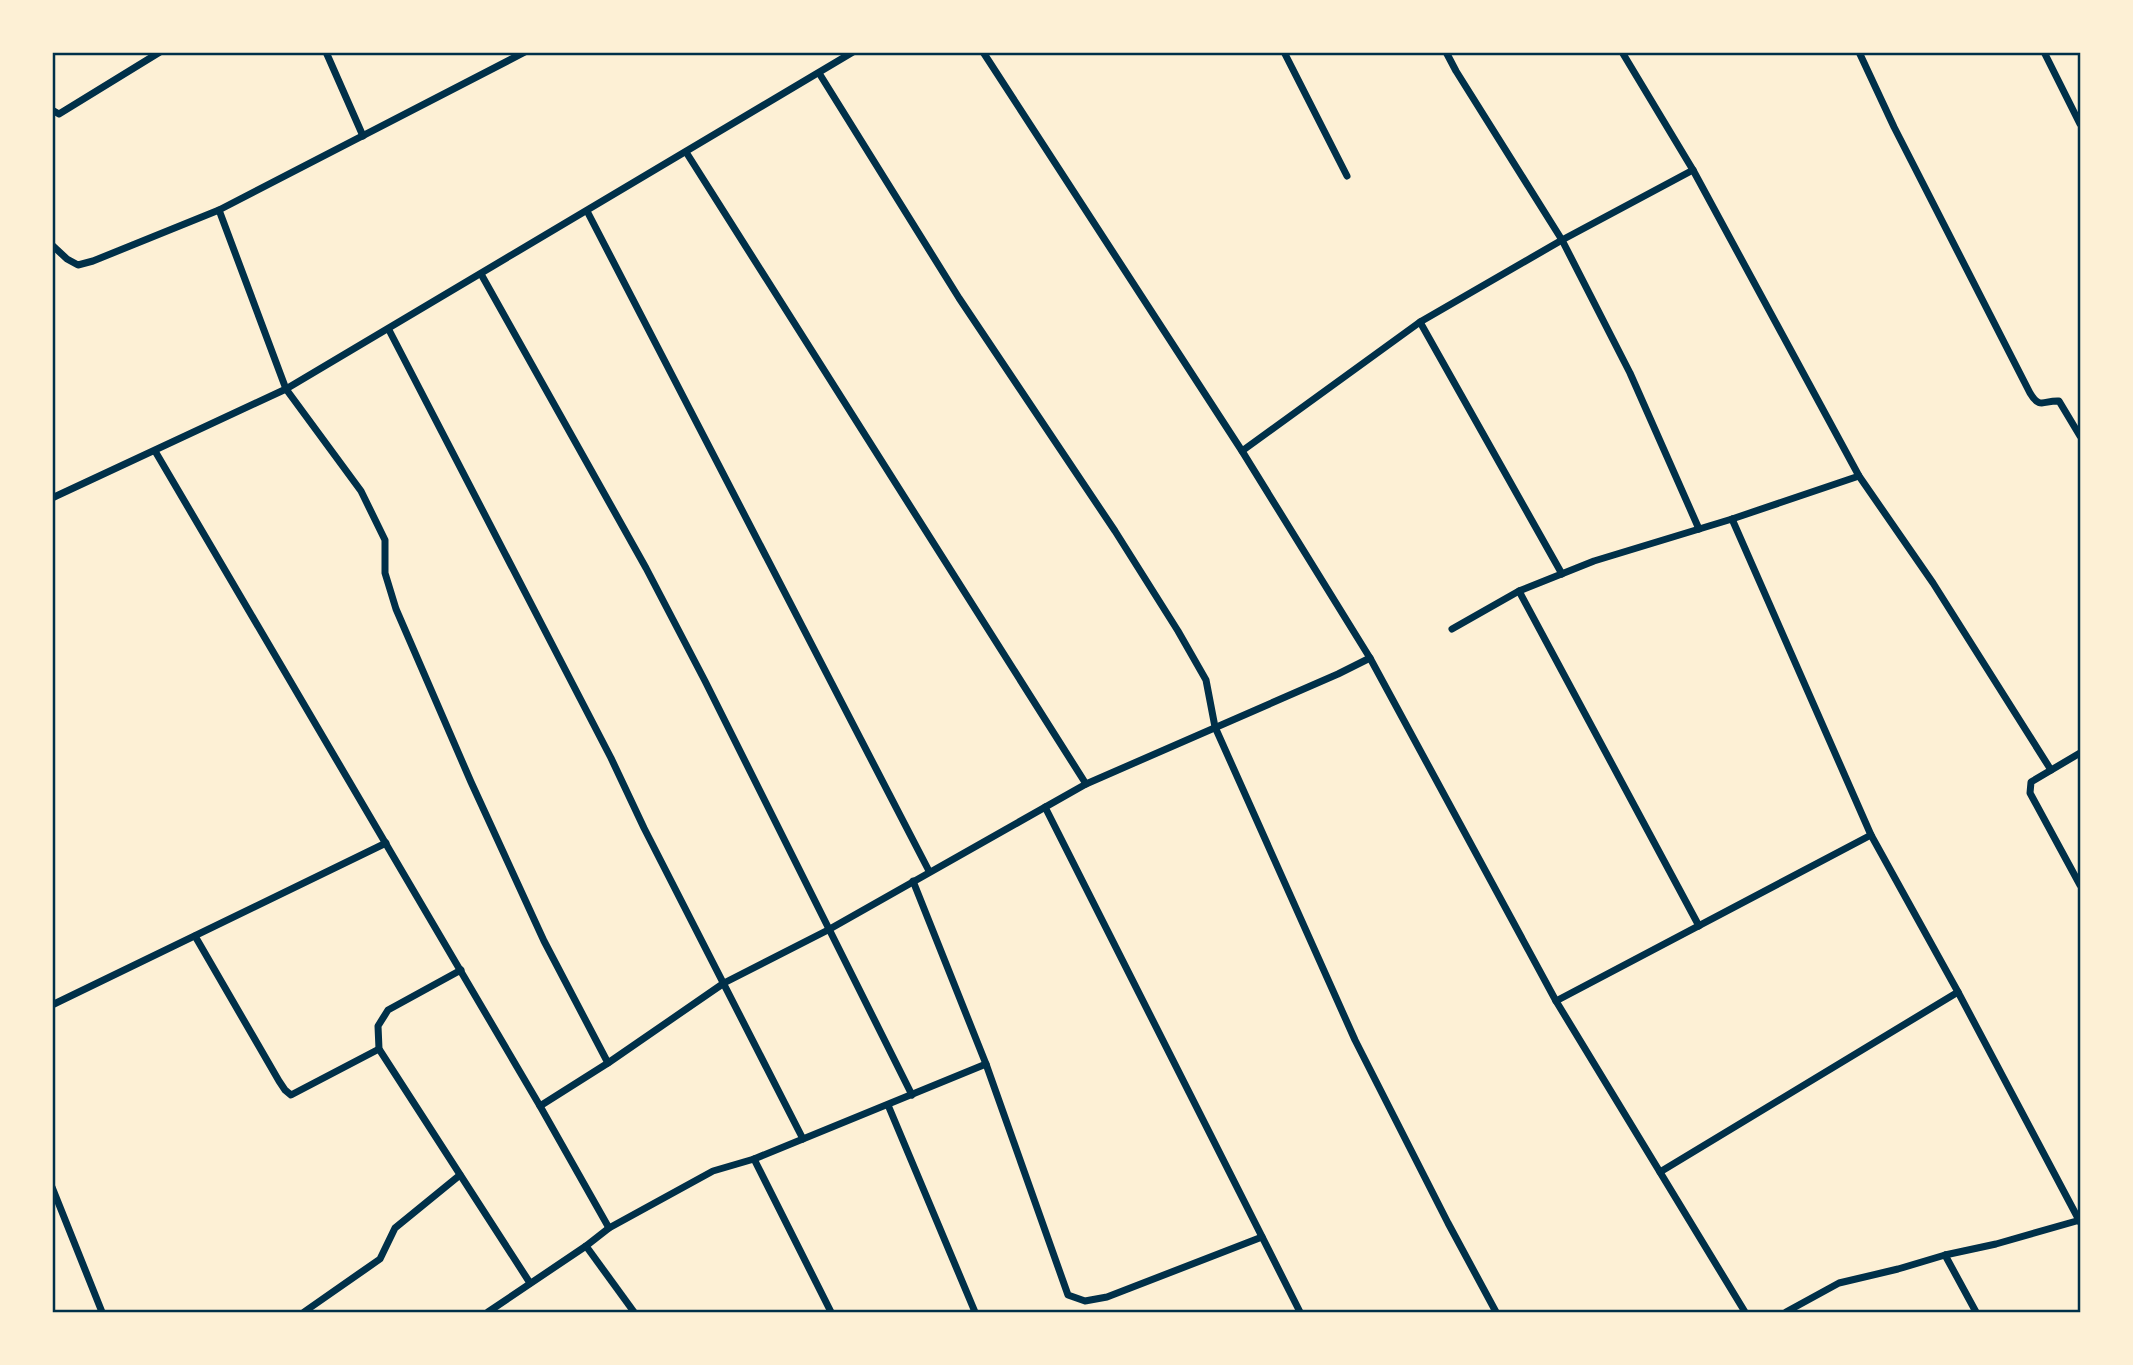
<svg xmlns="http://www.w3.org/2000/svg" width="2133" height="1365" viewBox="0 0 2133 1365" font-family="Lato,sans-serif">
	<rect width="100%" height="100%" fill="#fdf0d5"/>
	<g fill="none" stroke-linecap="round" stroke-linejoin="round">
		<g stroke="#003049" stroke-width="7">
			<path d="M326,52L363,136"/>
			<path d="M983,52L1242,451L1370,658L1556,1001L1745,1312"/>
			<path d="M1284,52L1347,176"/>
			<path d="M1446,52L1456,71L1562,240L1630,373L1699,529"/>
			<path d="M1622,52L1693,170L1859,476L1933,583L2051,770"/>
			<path d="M1859,52L1894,127L2030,393C2040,410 2044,400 2059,401L2080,436"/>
			<path d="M2044,52L2080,124"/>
			<path d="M819,73L959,298L1115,531L1178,631L1206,680L1215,727L1355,1040L1448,1223L1496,1312"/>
			<path d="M52,110L59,114L160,52"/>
			<path d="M686,152L1086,784"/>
			<path d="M219,210L286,389L361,491L385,540V573L396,609L471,782L544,941L608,1063"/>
			<path d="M587,211L929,871"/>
			<path d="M52,245L67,259L78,265L93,261L219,210L525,52"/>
			<path d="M481,274L646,568L705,681L912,1095"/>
			<path d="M1420,322L1562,574"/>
			<path d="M389,330L611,758L644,828L803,1139"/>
			<path d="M155,451L540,1106L609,1228"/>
			<path d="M1242,451L1420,322L1562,240L1693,170"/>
			<path d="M52,498L286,389L853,52"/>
			<path d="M1732,519L1871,835L1958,992L2080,1222"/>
			<path d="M1519,591L1699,926"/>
			<path d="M1452,629L1519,591L1594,561L1732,519L1859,476"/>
			<path d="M2080,753L2031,782L2030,793L2080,885"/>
			<path d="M1045,807L1300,1312"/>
			<path d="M913,881L986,1064L1068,1295L1085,1301L1107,1297L1262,1237"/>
			<path d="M195,936L279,1081L285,1090L291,1095L379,1049"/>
			<path d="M461,970L388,1010L378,1026L379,1049L530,1283"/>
			<path d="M1556,1001L1871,835"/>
			<path d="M52,1005L386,843"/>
			<path d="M888,1105L975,1312"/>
			<path d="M540,1106L608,1063L724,983L828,930L1086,784L1338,674L1370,658"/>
			<path d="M754,1159L831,1312"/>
			<path d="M1660,1172L1958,992"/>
			<path d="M52,1187L102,1312"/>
			<path d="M586,1246L634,1312"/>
			<path d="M1945,1255L1976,1312"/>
			<path d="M304,1312L380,1259L395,1228L460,1175"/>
			<path d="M488,1312L586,1246L609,1228L713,1171L754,1159L986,1064"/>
			<path d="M1786,1312L1839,1283L1898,1269L1945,1255L1996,1244L2080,1220"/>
		</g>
	</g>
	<rect width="2133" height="1365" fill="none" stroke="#fdf0d5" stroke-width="108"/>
	<rect x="54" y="54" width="2025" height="1257" fill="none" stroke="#003049" stroke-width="2.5"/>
</svg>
